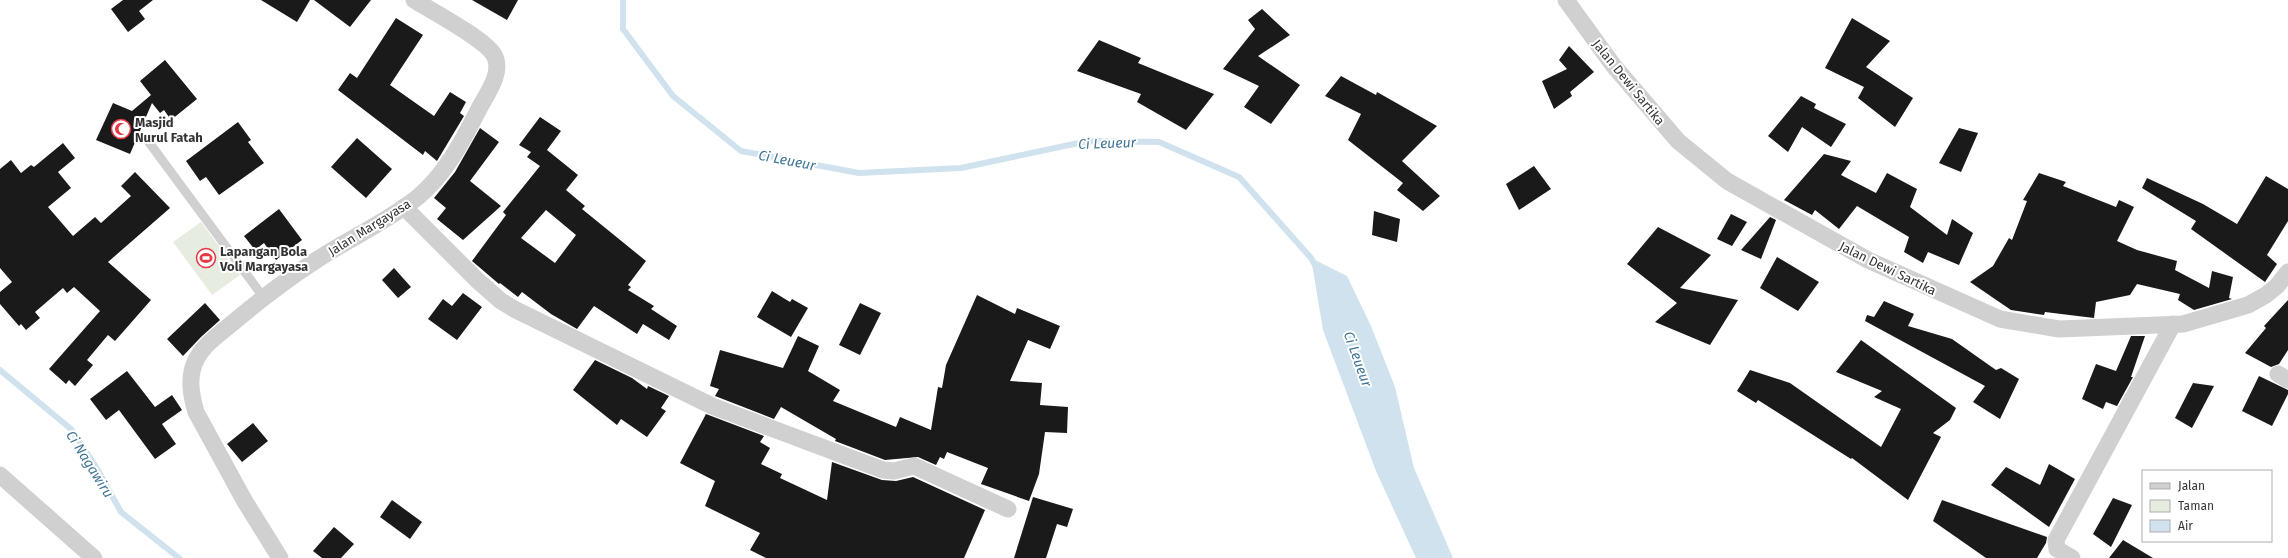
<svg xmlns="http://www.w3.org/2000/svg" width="2288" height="558" viewBox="0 0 2288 558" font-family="'Fira Sans',sans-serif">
	<rect width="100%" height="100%" fill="#fff"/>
	<path fill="#e6ecdf" d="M201,222L240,275L212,295L173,242Z"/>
	<path fill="#cfe2ee" d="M1311,258L1347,276L1371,326L1395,387L1414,468L1453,558H1416L1376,471L1323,330Z"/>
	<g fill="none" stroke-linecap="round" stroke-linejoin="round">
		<g stroke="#cfe2ee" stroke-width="6">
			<path d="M623,0V29L673,96L741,151L859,173L961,168L1088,141L1159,142L1239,177L1311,258L1315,265"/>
			<path d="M0,370L71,429L96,467L121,512L179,558"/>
		</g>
	</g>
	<g fill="#1a1a1a" fill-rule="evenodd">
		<path d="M123,0H153L139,11L145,19L128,32L111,9Z"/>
		<path d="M261,0H310L297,22Z"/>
		<path d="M314,0H371L350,27Z"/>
		<path d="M472,0H518L507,20Z"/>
		<path d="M1262,9L1290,35L1258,56L1300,85L1271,124L1244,107L1259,86L1223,69L1255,29L1248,20Z"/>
		<path d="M396,18L423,35L390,85L434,116L450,92L466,102L460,113L464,116L437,161L425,151L423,155L338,90L350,73L357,78Z"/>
		<path d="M1852,18L1890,41L1866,67L1913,98L1895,127L1858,98L1864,87L1825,68Z"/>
		<path d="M1099,40L1141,58L1138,63L1214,94L1186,130L1137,102L1141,94L1077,71Z"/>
		<path d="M1569,46L1594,72L1570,92L1572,96L1554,109L1542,81L1567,69L1559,60Z"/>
		<path d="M165,60L197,99L171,120L164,110L160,113L152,103L130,154L96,140L113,103L132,111L151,95L140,81Z"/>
		<path d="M1341,76L1376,95L1377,92L1437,126L1402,161L1440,196L1423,211L1397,190L1403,183L1348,140L1361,114L1325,96Z"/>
		<path d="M1801,96L1816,104L1814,108L1846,124L1831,147L1802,127L1788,152L1768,136Z"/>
		<path d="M540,117L561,131L547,150L578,175L566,190L585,206L582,209L646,261L628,285L631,287L628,290L654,306L651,309L677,326L669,340L643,324L637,334L594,306L577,329L551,314L522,292L518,297L500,283L499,284L472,261L506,215L503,212L540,166L527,157L531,152L519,145ZM546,210L576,235L555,263L521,238Z"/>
		<path d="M238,122L251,140L248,142L264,163L219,195L206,177L200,181L186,161Z"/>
		<path d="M480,128L499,142L470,181L501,206L463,240L437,219L446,208L434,198L455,172Z"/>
		<path d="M1959,128L1978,133L1961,172L1939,163Z"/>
		<path d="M357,138L392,169L366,198L331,167Z"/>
		<path d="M63,143L75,158L58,172L71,188L48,207L73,236L95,217L101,223L131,196L121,186L135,172L170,208L108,262L151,300L115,341L108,335L87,360L93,365L75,386L69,380L66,384L49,369L100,311L74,287L67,293L63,288L35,312L40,318L26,330L21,324L19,326L0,304V292L12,282L0,268V169L11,160L21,173L31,165L34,167Z"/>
		<path d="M1824,154L1851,161L1841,175L1876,193L1887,173L1917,189L1910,207L1947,235L1952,219L1973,233L1959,265L1928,252L1923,263L1904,252L1909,237L1857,206L1839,229L1815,210L1812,215L1784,200Z"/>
		<path d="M1534,166L1551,189L1519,210L1506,184Z"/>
		<path d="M2039,173L2066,182L2063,186L2116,207L2119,200L2134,207L2117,241L2137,250L2177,261L2175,270L2209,288L2212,271L2233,277L2229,298L2232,299L2194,310L2178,300L2180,294L2137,284L2130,295L2096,302L2094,318L2045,312L2044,315L2011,310L1970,282L1993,266L2009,238L2012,240L2027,201L2023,200Z"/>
		<path d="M2266,176L2288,189V221L2267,255L2277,264L2265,282L2191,229L2196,221L2142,188L2147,178L2203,204L2237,224Z"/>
		<path d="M279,209L302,240L276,260L264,243L255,250L244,236Z"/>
		<path d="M1374,211L1400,219L1397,242L1372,235Z"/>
		<path d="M1731,214L1747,222L1732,246L1717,239Z"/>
		<path d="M1770,217L1776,220L1761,259L1741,250Z"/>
		<path d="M1658,227L1711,255L1680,288L1738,300L1710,345L1655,322L1677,303L1627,264Z"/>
		<path d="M1777,257L1819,282L1798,311L1760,288Z"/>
		<path d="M394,268L411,287L398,298L382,280Z"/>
		<path d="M772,291L790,302L792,299L808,308L791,337L757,317Z"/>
		<path d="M463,293L482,307L457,340L428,319L443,299L452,306Z"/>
		<path d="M977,295L1015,314L1017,308L1060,326L1050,349L1028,340L1010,381L1042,383L1040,405L1068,407L1067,433L1045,432L1039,474L1029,501L981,484L988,468L947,452L944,459L940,457L936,465L918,457L885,460L835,441L836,439L781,407L774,419L715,396L719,389L710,386L720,350L783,368L798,336L819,346L808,371L840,390L833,401L896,427L900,417L931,430L938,387L942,388L946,365Z"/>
		<path d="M2288,300V350L2279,364L2271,367L2245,353L2266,328L2264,326Z"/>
		<path d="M1884,301L1914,314L1908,326L1952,339L1996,370L2001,368L2019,379L2000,419L1973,402L1985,386L1865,321L1867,315L1874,317Z"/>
		<path d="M205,303L220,320L201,337L183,356L167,339Z"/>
		<path d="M860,303L881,313L860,355L839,345Z"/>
		<path d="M2131,336H2145L2131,377H2133L2117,406L2106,402L2103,409L2082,399L2096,364L2116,371Z"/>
		<path d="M1861,340L1956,408L1950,420L1933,433L1941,437L1908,500L1852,458L1851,459L1758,400L1756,403L1737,391L1750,370L1790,383L1881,447L1901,409L1874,397L1882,391L1836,372Z"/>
		<path d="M595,360L632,378L647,389L648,386L669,396L661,408L666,411L647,437L621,419L617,425L573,390Z"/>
		<path d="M127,371L155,407L172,395L182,410L162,424L176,444L155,459L119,410L106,420L90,399Z"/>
		<path d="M2259,376L2288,390V394L2272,426L2242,411Z"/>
		<path d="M2193,383L2214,386L2192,428L2175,418Z"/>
		<path d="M706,414L764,436L760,442L770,448L761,464L782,474L780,478L827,500L832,462L882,480L896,481L913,477L985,510L964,558H766L750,550L760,533L705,506L715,481L680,463Z"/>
		<path d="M253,423L268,441L242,462L227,444Z"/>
		<path d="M2049,464L2075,479L2049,527L1991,485L2006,467L2040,485Z"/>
		<path d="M1033,497L1073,509L1067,527L1057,524L1046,558H1014Z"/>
		<path d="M2113,498L2132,505L2111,547L2093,534Z"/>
		<path d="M392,500L422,522L410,539L380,517Z"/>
		<path d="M1942,500L2047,537L2046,543L2037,558H1986L1933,521Z"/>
		<path d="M334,527L354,544L341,558H322L313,551Z"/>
		<path d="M2123,540L2153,558H2109Z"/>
	</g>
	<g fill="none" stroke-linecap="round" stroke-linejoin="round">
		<path stroke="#d0d0d0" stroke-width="9" d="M148,141L264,298"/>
		<g stroke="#d0d0d0" stroke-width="17">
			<path d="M1566,0L1613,65L1678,141L1727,181L1868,260L2000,319L2059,329L2183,324L2248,305L2266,295L2277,286L2288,272"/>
			<path d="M404,207L477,280L501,301L514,309L712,406L883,470L894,471L914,466L1008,509"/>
			<path d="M2278,374L2288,380"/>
			<path d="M0,475L94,558"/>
			<path d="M280,558L244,500L196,412C191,395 188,378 195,362C203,344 221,333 235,321C261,299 287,279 315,261C348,239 387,222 418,197C447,173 464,138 481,105C489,91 503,71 494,55C485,39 432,11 414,0"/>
			<path d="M2072,558L2057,549L2056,540L2173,324"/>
		</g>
	</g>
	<defs>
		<symbol id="mosque-ring" viewBox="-11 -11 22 22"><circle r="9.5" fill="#fff" stroke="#e63946" stroke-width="1.5"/><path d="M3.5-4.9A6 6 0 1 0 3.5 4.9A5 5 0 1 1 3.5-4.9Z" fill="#e63946"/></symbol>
		<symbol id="stadium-ring" viewBox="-11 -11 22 22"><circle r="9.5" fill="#fff" stroke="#e63946" stroke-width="1.5"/><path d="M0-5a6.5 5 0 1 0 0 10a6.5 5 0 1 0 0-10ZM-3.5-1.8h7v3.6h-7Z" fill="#e63946"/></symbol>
	</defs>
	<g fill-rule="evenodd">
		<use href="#mosque-ring" x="110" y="118" width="22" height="22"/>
		<use href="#stadium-ring" x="195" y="247" width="22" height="22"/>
	</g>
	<g text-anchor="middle" stroke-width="4" stroke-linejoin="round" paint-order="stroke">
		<g font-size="13" fill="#333" stroke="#fff">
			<text transform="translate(1629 82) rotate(51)" y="5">Jalan Dewi Sartika</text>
			<text transform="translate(369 227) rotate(-32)" y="5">Jalan Margayasa</text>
			<text transform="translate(1888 268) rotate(26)" y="5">Jalan Dewi Sartika</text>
		</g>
		<g font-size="13" font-weight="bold" fill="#333" stroke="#fff" text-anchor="start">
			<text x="135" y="127">Masjid<tspan x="135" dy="15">Nurul Fatah</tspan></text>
			<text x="220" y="256">Lapangan Bola<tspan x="220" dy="15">Voli Margayasa</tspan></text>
		</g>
		<g font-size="14" font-style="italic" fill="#3f7597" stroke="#fff">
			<text transform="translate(1107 143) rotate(-2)" y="5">Ci Leueur</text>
			<text transform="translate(787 160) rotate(11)" y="5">Ci Leueur</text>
			<text transform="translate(1358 359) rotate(70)" y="5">Ci Leueur</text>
			<text transform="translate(90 464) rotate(58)" y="5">Ci Nagawiru</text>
		</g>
	</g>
	<rect x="2142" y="470" width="130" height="72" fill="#ffffff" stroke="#adadad"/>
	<rect x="2150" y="483" width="20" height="6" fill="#d0d0d0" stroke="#adadad"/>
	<text x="2178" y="490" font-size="12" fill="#333333">Jalan</text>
	<rect x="2150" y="500" width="20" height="12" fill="#e6ecdf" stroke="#adadad"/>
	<text x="2178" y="510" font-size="12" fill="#333333">Taman</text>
	<rect x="2150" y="520" width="20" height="12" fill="#cfe2ee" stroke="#adadad"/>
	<text x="2178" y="530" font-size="12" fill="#333333">Air</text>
</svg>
